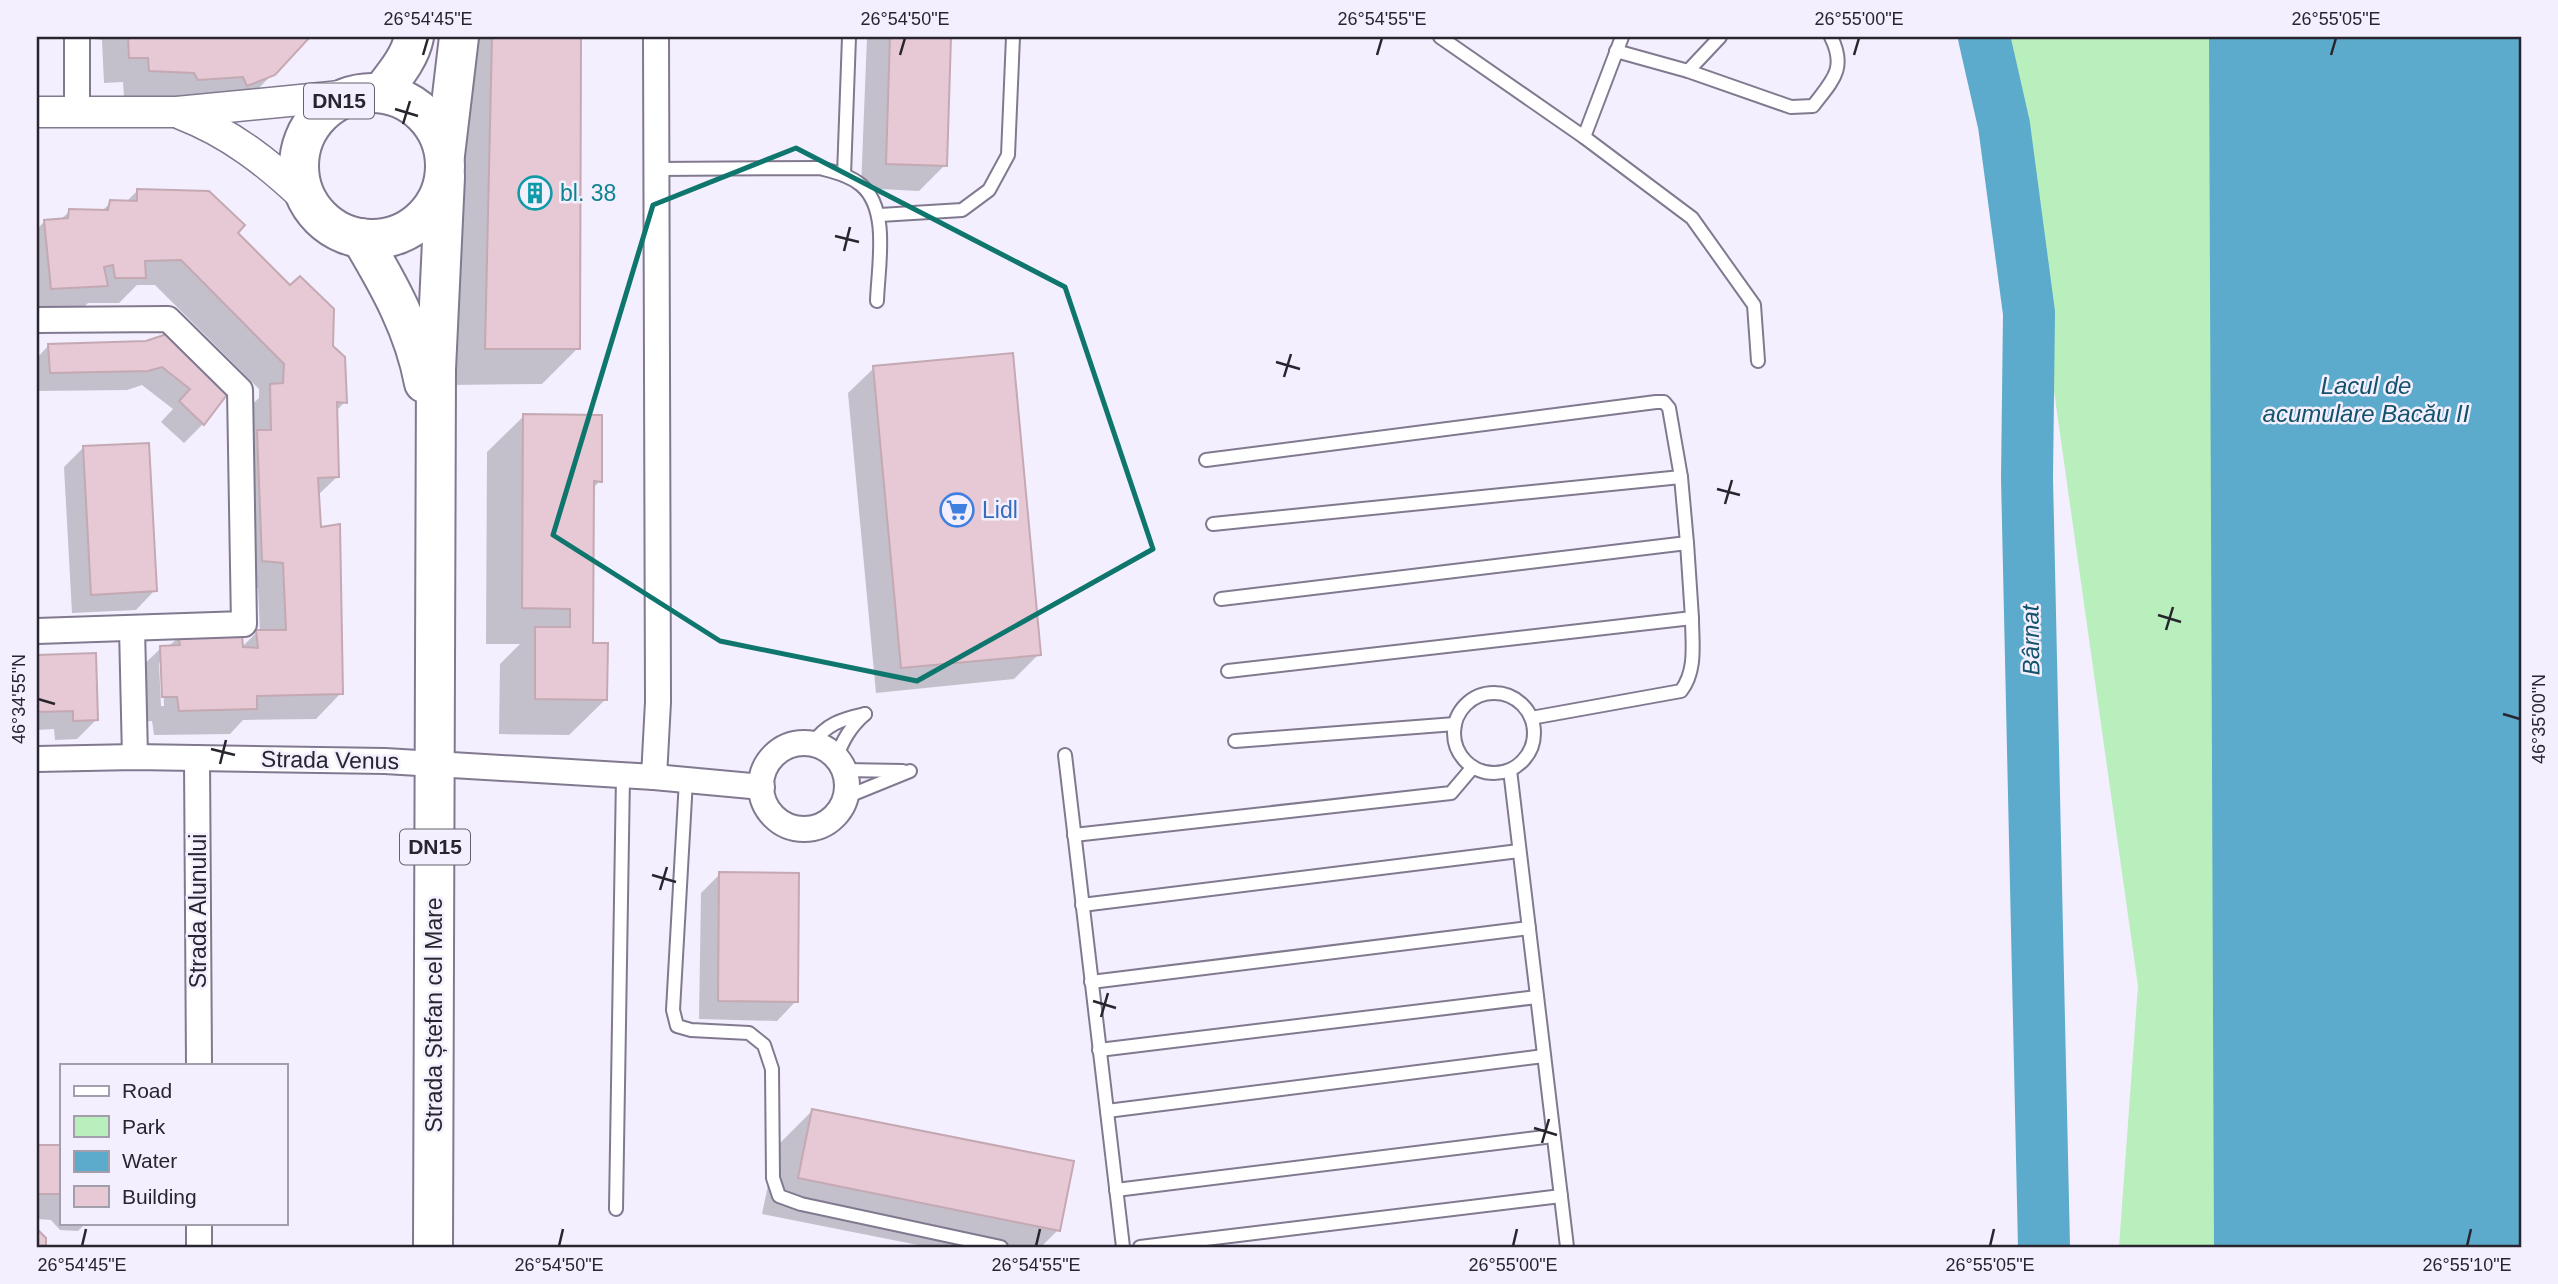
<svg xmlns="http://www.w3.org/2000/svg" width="2558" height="1284" viewBox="0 0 2558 1284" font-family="Arial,sans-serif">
	<rect width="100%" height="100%" fill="#f4effe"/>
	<path fill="#b9eebd" d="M2004,37H2521V1247H2119L2138,986Z"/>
	<path fill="#5caacc" d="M2209,37H2521V1247H2214Z"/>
	<g fill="#0003" fill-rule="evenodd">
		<path d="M94,37H307L248,100L124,96L123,82L104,83L102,40L94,39Z"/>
		<path d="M457,37H579L578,348L542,384L450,385Z"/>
		<path d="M867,37H950L945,165L919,191L861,188Z"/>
		<path d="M137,191L235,233L331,347L345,402L336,411L338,476L317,496L319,529L341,693L316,719L243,720L230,734L154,735L152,721L137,722L135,673L161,648L168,647L179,637L242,647L257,632H260L258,588L237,586L245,411L259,398V389L155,285H137L119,303H88L80,311L37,313V229L45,221L60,220L70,211L101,212L111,202H126ZM162,660L164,706H161L159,663Z"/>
		<path d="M147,342L227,392L203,424L184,443L161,422L173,409L142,385L127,390L37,391V358L48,346Z"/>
		<path d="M874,368L1039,654L1014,679L876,693L848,393Z"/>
		<path d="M524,416L600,481L592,489L591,644L606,699L569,735L499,734L500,664L520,644H486L487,452Z"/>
		<path d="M83,448L155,590L136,610L72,613L64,467Z"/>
		<path d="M94,655L96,720L77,739L55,740L54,729L37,730V657Z"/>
		<path d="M720,874L796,1001L777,1021L699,1019L701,893Z"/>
		<path d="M812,1111L1058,1230L1041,1247H928L762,1214L776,1147Z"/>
		<path d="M37,1147H61V1223H86L78,1231L60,1230L51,1220L37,1219Z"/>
	</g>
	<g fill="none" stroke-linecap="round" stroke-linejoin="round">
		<path stroke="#5caacc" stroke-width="52" d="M1984,37L2004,125L2029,313L2027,478L2044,1247"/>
	</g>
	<g fill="#e6c9d4" stroke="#c4a9b3" stroke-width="2">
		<path d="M128,37H310L275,75L247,86L243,77L198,80L194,73L149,71L148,58H129Z"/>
		<path d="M492,37H581L580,349H485Z"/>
		<path d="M890,37H951L947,166L886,164Z"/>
		<path d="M137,189L209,191L245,225L238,233L290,285L300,276L334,309L333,346L345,357L347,403L337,402L339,477L318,478L321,527L340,524L343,694L257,696V709L179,711L177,697H162L160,646L180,645L178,635L242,634L243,647L258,648L256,630H286L283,563L262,561L257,430H271L270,384L283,383L284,364L181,260L145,261L146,278H115L113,265L104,267L108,286L51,289L44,220L68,218L69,209L108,210L110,200L137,201Z"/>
		<path d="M170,333L229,392L204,425L179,401L190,389L162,367L148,371L50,373L48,344L146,341Z"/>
		<path d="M1013,353L1041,655L901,668L873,366Z"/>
		<path d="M523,414L602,415V482L594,481L593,643H608L607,700L535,699V627H570V609L522,608Z"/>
		<path d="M149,443L157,591L91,595L83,446Z"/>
		<path d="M96,653L98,720L73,721V711L37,712V655Z"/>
		<path d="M719,872L799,873L798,1002L718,1001Z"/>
		<path d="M812,1109L1074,1161L1060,1231L798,1178Z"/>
		<rect x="37" y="1145" width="24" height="49"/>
		<path d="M37,1229L46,1238V1247H37Z"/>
	</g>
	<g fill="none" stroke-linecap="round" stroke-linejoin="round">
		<defs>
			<g id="service">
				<path d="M1440,37L1584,137L1692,218L1754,305L1758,361"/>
				<path d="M1616,51L1688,71L1791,107L1813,106C1832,81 1847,69 1831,37"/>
				<path d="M1688,71L1720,37"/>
				<path d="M1584,137L1622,37"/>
				<path d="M656,169L820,168C834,172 849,175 861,185C890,209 878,267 877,301"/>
				<path d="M844,175L849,37"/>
				<path d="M880,215L962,210L989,190L1008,155L1013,37"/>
				<path d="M1206,460L1656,402H1664L1669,408L1681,477L1213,524"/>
				<path d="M1221,599L1687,543L1681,477"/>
				<path d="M1228,671L1692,618L1687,543"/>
				<circle cx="1494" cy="733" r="40"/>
				<path d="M1531,718L1681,691C1697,670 1692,643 1692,618"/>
				<path d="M1235,741L1455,724"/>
				<path d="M812,744C826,724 842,719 865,714"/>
				<path d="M1065,755L1123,1247"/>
				<path d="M836,758C843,740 850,727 865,714"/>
				<path d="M844,770L903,771"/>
				<path d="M1510,770L1567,1247"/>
				<path d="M686,780L673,1010L677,1026L691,1030L749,1033L764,1045L772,1069L773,1178L779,1196L801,1204L1001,1247"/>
				<path d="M846,797L910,771"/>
				<path d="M1074,835L1451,793L1473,767"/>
				<path d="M1082,905L1519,851"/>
				<path d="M1091,982L1529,928"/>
				<path d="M1099,1050L1537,997"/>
				<path d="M1107,1111L1544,1056"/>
				<path d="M1116,1190L1553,1136"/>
				<path d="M616,1209L623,776"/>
				<path d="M1140,1247L1561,1196"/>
			</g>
			<g id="minor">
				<path d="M77,37V112"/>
				<path d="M37,320L168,319L240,390L244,624L37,631"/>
				<path d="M132,628L135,757"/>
				<circle cx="804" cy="786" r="43"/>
				<path d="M197,758L199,1065"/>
				<path d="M37,759L135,757L385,761L654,777L658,702L656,37"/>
				<path d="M654,777L762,787"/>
				<path d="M199,1247V1223"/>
			</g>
			<g id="tertiary">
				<path d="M37,112H177L351,95"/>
				<path d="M181,114C230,133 267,162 305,198"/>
			</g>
			<g id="primary">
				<circle cx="372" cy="166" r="73"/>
				<path d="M381,93C394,76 410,58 414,37"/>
				<path d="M445,155L459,37"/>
				<path d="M361,238C389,285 414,329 424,383"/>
				<path d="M433,1247L436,369L445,177"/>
			</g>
		</defs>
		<use href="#service" stroke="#81798f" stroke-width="16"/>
		<use href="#minor" stroke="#81798f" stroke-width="28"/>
		<use href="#tertiary" stroke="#81798f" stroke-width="33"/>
		<use href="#primary" stroke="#81798f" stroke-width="42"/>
		<use href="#service" stroke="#fff" stroke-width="12"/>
		<use href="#minor" stroke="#fff" stroke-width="24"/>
		<use href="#tertiary" stroke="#fff" stroke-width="30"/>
		<use href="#primary" stroke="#fff" stroke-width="38"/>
	</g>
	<path fill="none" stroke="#0f766e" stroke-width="5" stroke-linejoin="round" d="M796,148L1065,287L1153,549L917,681L720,641L553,535L653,205Z"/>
	<path fill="none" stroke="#28252e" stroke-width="2.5" d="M423,55L428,38M900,55L905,38M1377,55L1382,38M1854,55L1859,38M2331,55L2336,38M395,109L418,116M403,124L410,101M835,236L859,242M844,251L850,227M1276,362L1300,369M1284,377L1291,354M1717,489L1740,495M1725,504L1732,480M2158,615L2181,622M2166,630L2173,607M38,699L55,704M2503,714L2520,719M211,749L235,755M220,764L226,740M652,875L676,882M660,890L667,867M1093,1001L1116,1008M1101,1017L1108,993M1534,1128L1557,1135M1542,1143L1549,1119M82,1246L86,1229M559,1246L563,1229M1036,1246L1040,1229M1513,1246L1517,1229M1990,1246L1994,1229M2467,1246L2471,1229"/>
	<defs>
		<symbol id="building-ring" viewBox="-11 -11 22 22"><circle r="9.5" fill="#f4effe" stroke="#0f9aa8" stroke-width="1.5"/><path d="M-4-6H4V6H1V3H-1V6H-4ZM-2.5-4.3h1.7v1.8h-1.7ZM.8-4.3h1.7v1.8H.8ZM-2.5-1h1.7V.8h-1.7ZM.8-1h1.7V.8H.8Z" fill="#0f9aa8"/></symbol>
		<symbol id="supermarket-ring" viewBox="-11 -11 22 22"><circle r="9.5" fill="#f4effe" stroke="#3f7fe0" stroke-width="1.5"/><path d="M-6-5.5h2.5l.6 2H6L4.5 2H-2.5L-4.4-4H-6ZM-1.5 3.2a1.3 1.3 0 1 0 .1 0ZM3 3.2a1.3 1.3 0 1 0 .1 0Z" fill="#3f7fe0"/></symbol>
	</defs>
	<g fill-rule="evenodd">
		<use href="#building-ring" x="516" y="174" width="38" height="38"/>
		<use href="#supermarket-ring" x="938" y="491" width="38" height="38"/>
	</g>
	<g text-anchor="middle" stroke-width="5" stroke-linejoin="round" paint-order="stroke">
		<g fill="#f4effe" stroke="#65626c" stroke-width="2">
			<rect x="304" y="83.5" width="70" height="35" rx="5"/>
			<rect x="400" y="829.5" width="70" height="35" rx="5"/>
		</g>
		<g font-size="21" font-weight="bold" fill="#28252e">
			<text x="339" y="108">DN15</text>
			<text x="435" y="854">DN15</text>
		</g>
		<g font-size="23" fill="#0d838f" stroke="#f4effe" text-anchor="start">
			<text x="560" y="201">bl. 38</text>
		</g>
		<g font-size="23" fill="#366cbe" stroke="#f4effe" text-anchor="start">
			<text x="982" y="518">Lidl</text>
		</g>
		<g font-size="23" fill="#28252e" stroke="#f4effe">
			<text transform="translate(330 760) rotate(1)" y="8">Strada Venus</text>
			<text transform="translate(198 911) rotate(-90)" y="8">Strada Alunului</text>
			<text transform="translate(434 1015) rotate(-90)" y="8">Strada Ștefan cel Mare</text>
		</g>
		<g font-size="24" font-style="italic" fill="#12526a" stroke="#f4effe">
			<text x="2366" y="394">Lacul de<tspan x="2366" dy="28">acumulare Bacău II</tspan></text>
			<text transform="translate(2031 640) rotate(-91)" y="8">Bârnat</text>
		</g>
	</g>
	<rect width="2558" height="1284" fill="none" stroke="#f4effe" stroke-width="77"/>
	<rect x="60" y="1064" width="228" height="161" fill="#f4effe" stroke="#a29eab" stroke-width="2"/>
	<rect x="74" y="1086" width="35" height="10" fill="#ffffff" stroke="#a29eab" stroke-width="2"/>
	<text x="122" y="1098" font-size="21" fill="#28252e">Road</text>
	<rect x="74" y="1116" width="35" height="21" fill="#b9eebd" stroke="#a29eab" stroke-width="2"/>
	<text x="122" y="1134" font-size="21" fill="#28252e">Park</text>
	<rect x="74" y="1151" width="35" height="21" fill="#5caacc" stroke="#a29eab" stroke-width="2"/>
	<text x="122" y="1168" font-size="21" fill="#28252e">Water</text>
	<rect x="74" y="1186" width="35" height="21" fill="#e6c9d4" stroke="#a29eab" stroke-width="2"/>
	<text x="122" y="1204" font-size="21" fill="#28252e">Building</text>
	<rect x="38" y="38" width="2482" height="1208" fill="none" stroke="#28252e" stroke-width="2.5"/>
	<g font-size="18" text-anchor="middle" fill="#28252e">
		<text x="428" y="25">26°54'45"E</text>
		<text x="905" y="25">26°54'50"E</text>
		<text x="1382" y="25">26°54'55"E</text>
		<text x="1859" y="25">26°55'00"E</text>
		<text x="2336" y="25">26°55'05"E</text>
		<text transform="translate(19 699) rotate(-90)" y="6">46°34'55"N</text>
		<text transform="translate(2539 719) rotate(-90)" y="6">46°35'00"N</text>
		<text x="82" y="1271">26°54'45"E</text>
		<text x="559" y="1271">26°54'50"E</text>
		<text x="1036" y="1271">26°54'55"E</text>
		<text x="1513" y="1271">26°55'00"E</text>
		<text x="1990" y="1271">26°55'05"E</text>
		<text x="2467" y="1271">26°55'10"E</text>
	</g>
</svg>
